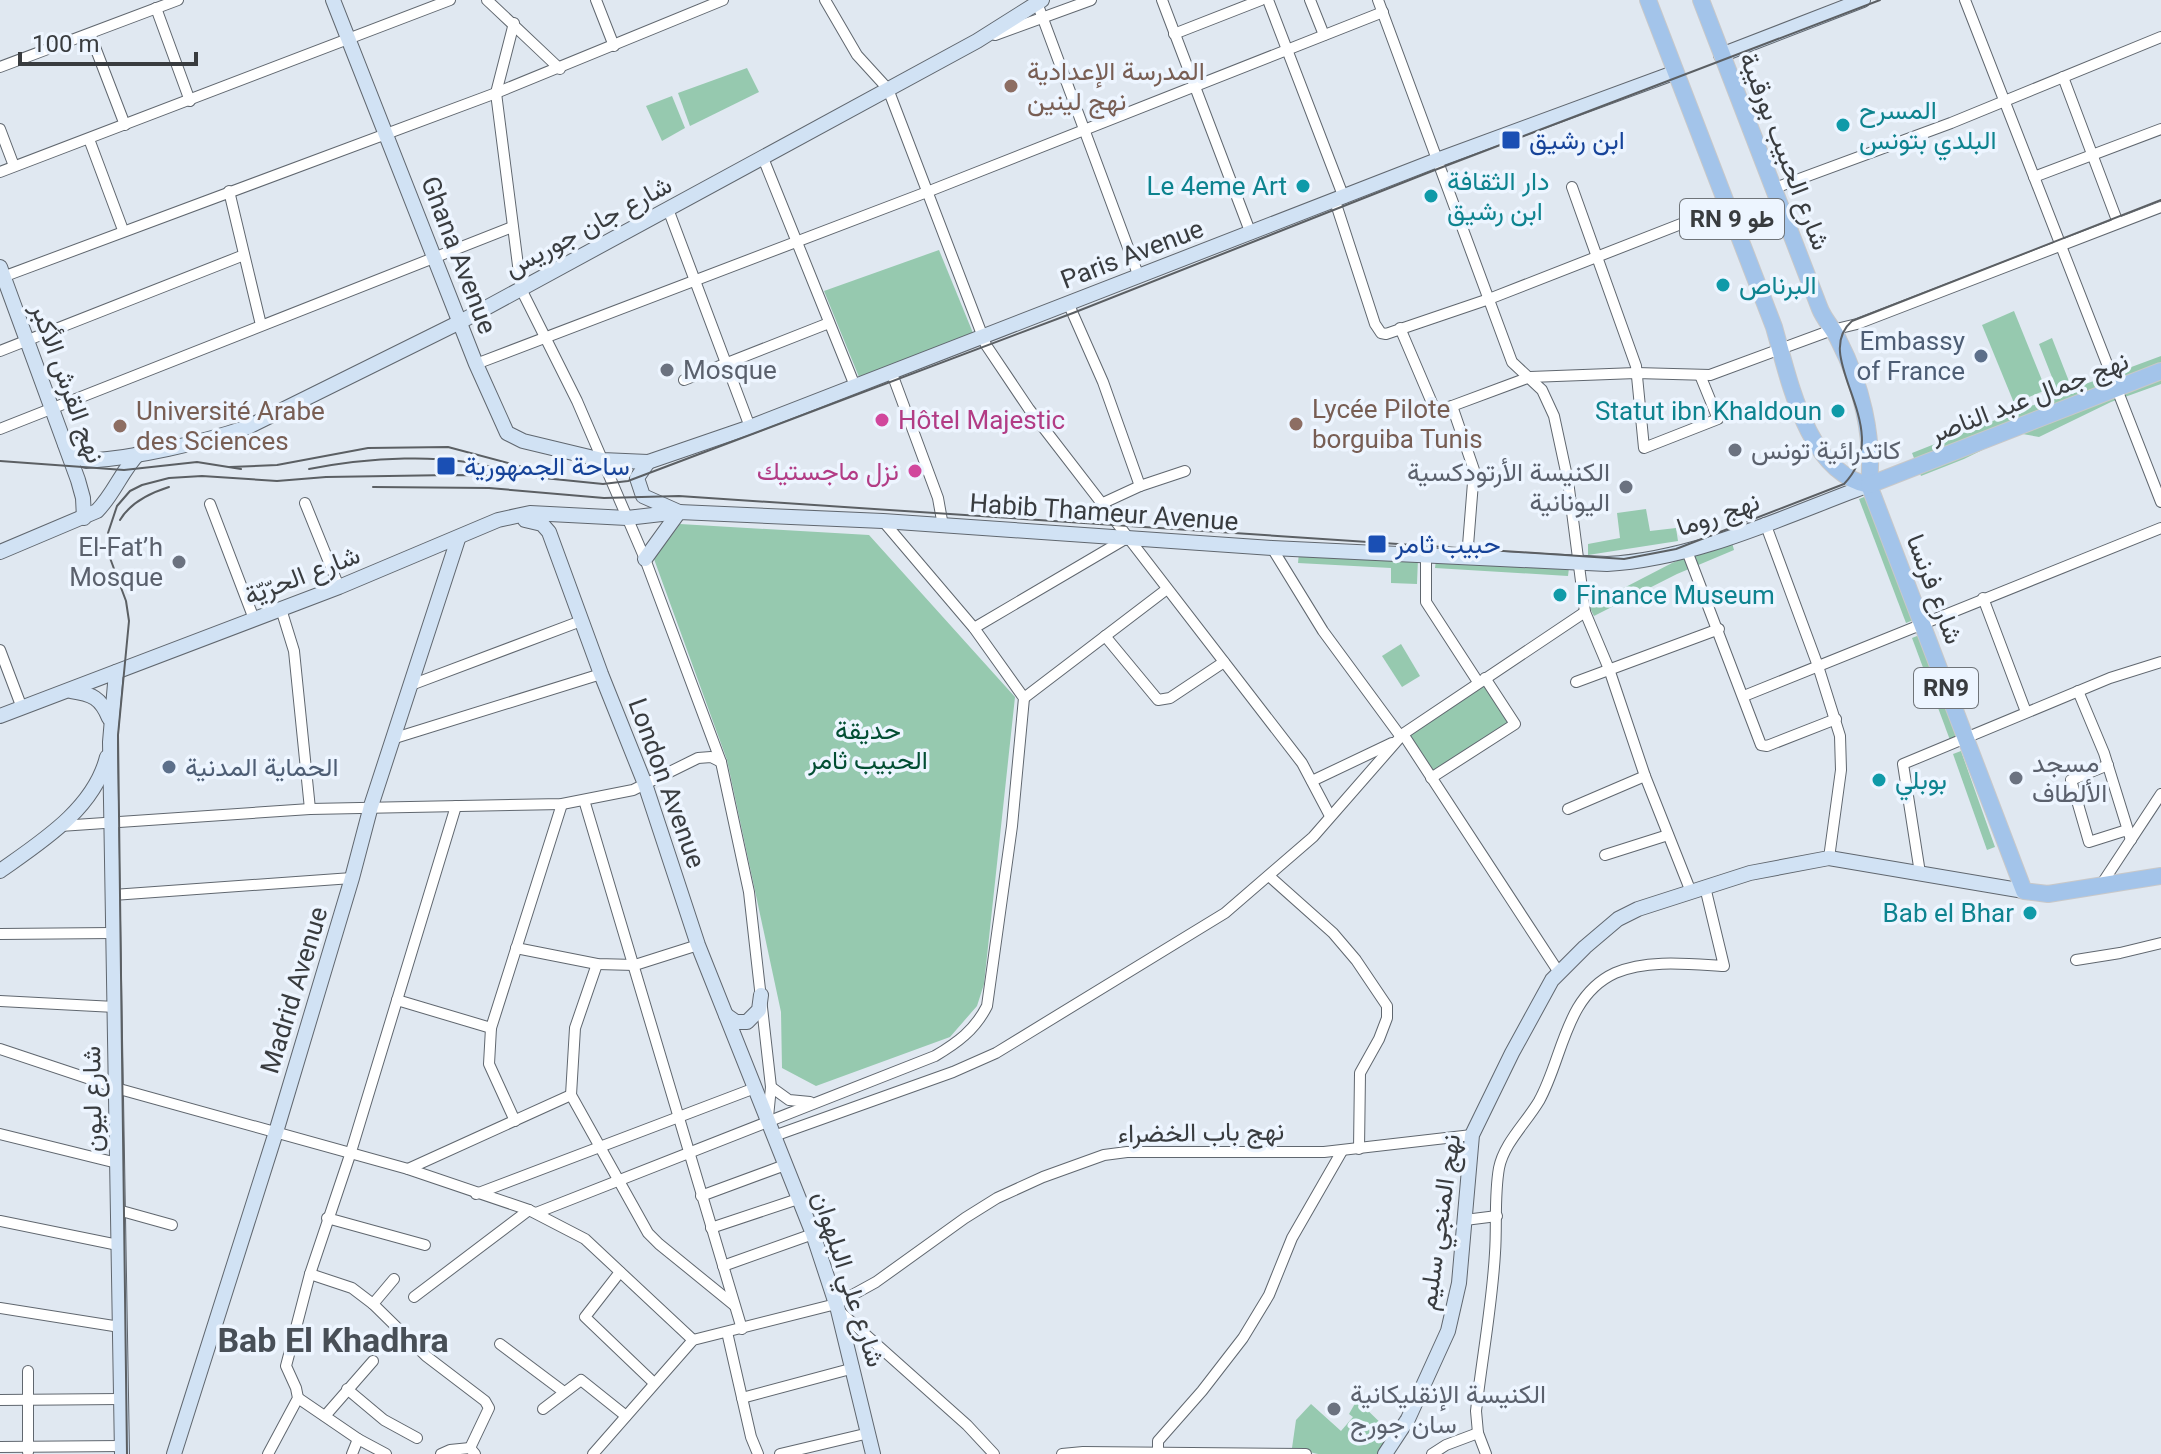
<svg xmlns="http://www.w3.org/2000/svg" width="2161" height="1454" viewBox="0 0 2161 1454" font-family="Roboto,Vazirmatn,sans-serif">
	<rect width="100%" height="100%" fill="#e0e8f1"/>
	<g fill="#96c9af">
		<path d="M747,68L759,92L690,126L678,93Z"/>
		<path d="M672,96L685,128L662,141L646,106Z"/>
		<path d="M939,250L973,333L859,377L824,291Z"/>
		<path d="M2014,311L2046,390L2014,403L1982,325Z"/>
		<path d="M2052,338L2072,389L2161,356V384L2111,402L2039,437L2017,433L1964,459L1921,476L1912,453L2059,395L2039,344Z"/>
		<path d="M1869,495L1916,619L1906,623L1859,499Z"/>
		<path d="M1646,509L1650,531L1676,528L1678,541L1588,555V544L1620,538L1617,513Z"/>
		<path d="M680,524L869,535L1015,697L984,984L977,1006L950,1037L816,1086L782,1068L781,1012L727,760L654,559Z"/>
		<path d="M1731,539L1734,550L1677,574L1594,616L1589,606L1672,563Z"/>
		<path d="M1299,552L1418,558L1417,584L1391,583V568L1298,563Z"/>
		<path d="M1436,560L1569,568L1568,576L1435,568Z"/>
		<path d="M1922,634L1960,737L1950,740L1912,638Z"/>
		<path d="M1401,644L1420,676L1402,687L1382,656Z"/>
		<path d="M1484,682L1511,723L1432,774L1405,733Z"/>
		<path d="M1961,751L1995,847L1987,850L1953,754Z"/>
		<path d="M1357,1400L1394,1436L1381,1454H1318L1292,1448L1296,1420L1311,1404L1341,1431L1353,1417L1349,1414Z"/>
	</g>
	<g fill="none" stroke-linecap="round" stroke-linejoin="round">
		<defs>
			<g id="street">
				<path d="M487,0L560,69"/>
				<path d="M596,0L614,46"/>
				<path d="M825,0L857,55L888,89L986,345L1029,409L1302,763L1330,816"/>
				<path d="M1036,0L1139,277"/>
				<path d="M1162,0L1251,234"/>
				<path d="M1268,0L1344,198"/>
				<path d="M1310,0L1324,35"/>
				<path d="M1378,0L1512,362L1542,390L1554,416L1568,481L1585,612L1609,669L1645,776L1691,892"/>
				<path d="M1965,0L2161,502"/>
				<path d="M156,8L190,101"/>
				<path d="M514,23L496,93L521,289L577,401L645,559L721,762L749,892L771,1087L768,1117"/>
				<path d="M90,34L125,125"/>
				<path d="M1174,34L1261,0"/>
				<path d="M995,35L1091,0"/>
				<path d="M0,67L178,0"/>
				<path d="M2063,77L2118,223"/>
				<path d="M0,129L14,166"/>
				<path d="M89,139L123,230"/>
				<path d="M763,158L855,386"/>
				<path d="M0,172L450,0"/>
				<path d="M2034,177L2161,129"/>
				<path d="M1572,187L1636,366L1644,448L1718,419L1700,375"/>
				<path d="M1775,188L1951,123L2161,37"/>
				<path d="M229,191L261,325"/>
				<path d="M1335,201L1375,324L1381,333L1386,334L1489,299L1727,206"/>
				<path d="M668,209L750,427"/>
				<path d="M0,278L496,93L723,0"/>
				<path d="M1069,305L1103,382L1140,486"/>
				<path d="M1400,328L1435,410L1452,406L1530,377L1636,373L1710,375L1832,330L1857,324L2161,207"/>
				<path d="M0,351L244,255"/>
				<path d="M476,364L927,192L1383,12"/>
				<path d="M891,371L938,498L943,526"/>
				<path d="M684,380L829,323"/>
				<path d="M1452,406L1474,470L1467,558"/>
				<path d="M0,429L512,227"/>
				<path d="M305,503L339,587"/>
				<path d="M210,504L254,619"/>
				<path d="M1101,504L1140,486L1185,471"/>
				<path d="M1765,523L1818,666L1840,736L1841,770L1829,858"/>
				<path d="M1272,548L1323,631L1401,737"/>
				<path d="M1687,551L1761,745L1767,746L1836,719"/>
				<path d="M1426,556V602L1478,682"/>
				<path d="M1983,598L2026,712"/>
				<path d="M281,609L294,651L310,809"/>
				<path d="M974,628L1127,538"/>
				<path d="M1105,636L1158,700L1170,698L1224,662"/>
				<path d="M0,650L22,708"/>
				<path d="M1576,682L1719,629"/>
				<path d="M411,685L581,621"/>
				<path d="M2078,691L2104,753L2131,840"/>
				<path d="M1744,696L2161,528"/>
				<path d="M1024,698L1167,589"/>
				<path d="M1403,734L1558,971"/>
				<path d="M395,738L601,674"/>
				<path d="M2108,765L2071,780L2089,842L2127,830"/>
				<path d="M1431,778L1515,724L1485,678"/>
				<path d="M1312,781L1392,743"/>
				<path d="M584,800L742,1329"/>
				<path d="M1568,809L1645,776"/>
				<path d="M60,826L310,809L562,804L633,790L698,758L711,757L721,762"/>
				<path d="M1605,855L1668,835"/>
				<path d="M1920,873L1903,764L2110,678L2161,662"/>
				<path d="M1269,876L1333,933L1356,960L1387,1006V1018L1379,1039L1360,1073L1359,1149"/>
				<path d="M2101,885L2161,794"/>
				<path d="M113,895L352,878"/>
				<path d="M0,934L113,933"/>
				<path d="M516,948L597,964L635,965L698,945"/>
				<path d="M2076,960L2120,953L2161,943"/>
				<path d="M597,964L575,1028L571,1095L648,1233L659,1244L734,1305"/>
				<path d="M397,1000L491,1028"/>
				<path d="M0,1001L115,1007"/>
				<path d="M0,1049L123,1090L408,1169L529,1210L585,1239L693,1340"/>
				<path d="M771,1087L789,1100L810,1102"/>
				<path d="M515,1121L489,1064L491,1028L562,804"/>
				<path d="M0,1134L117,1163"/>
				<path d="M774,1136L953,1072L996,1053L1225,913L1313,837L1403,734L1585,612"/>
				<path d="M408,1169L571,1095"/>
				<path d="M476,1194L755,1088"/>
				<path d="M701,1196L785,1165"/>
				<path d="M118,1210L172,1225"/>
				<path d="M536,1213L935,1056C957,1043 975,1030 987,1006L1012,826L1024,698L974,628L883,521"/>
				<path d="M327,1218L425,1245"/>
				<path d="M1465,1220L1497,1216"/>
				<path d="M0,1221L118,1245"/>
				<path d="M711,1228L798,1199"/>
				<path d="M723,1266L813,1234"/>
				<path d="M620,1272L585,1317L654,1383"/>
				<path d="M310,1274L352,1288L373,1304L394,1279"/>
				<path d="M414,1297L529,1210"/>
				<path d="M373,1304L426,1356L485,1401L489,1408L470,1448L475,1454"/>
				<path d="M0,1308L120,1327"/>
				<path d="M838,1310L967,1425L994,1454"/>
				<path d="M727,1332L751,1437L758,1454"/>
				<path d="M500,1344L564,1392"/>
				<path d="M28,1371V1452"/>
				<path d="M347,1389L384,1420L417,1438"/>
				<path d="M298,1398L358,1439L386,1454"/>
				<path d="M742,1398L854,1368"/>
				<path d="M0,1400L121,1399"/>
				<path d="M543,1409L581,1380L626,1416"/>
				<path d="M325,1416L373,1361"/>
				<path d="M0,1447L122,1446"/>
				<path d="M1158,1452V1441L1202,1391L1243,1338L1269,1295L1292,1238L1342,1151"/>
				<path d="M268,1454L298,1398L296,1388L286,1366L310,1274L350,1155L456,806"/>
				<path d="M352,1454L358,1439"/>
				<path d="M441,1454L450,1450L470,1448"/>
				<path d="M593,1454L693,1340L836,1304L876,1282L965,1218L997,1198L1043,1177L1104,1155L1127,1152H1324L1472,1135"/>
				<path d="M780,1454L869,1433"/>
				<path d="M1062,1454L1083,1452L1306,1454"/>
				<path d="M1432,1454L1446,1445L1478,1433"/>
				<path d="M1486,1454L1478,1433L1476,1411C1482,1358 1492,1306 1495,1253C1497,1226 1494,1196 1499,1168C1504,1143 1526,1123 1539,1101C1563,1058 1565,996 1615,973C1647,959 1690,964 1724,966L1705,887"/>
			</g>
			<g id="secondary">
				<path d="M333,0L476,364L507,433L523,441L602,460L648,462L750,427L1437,160L1676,72"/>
				<path d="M1721,55L1863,0"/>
				<path d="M0,267L78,480L83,498L84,518"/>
				<path d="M65,444L86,461C136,458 201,443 248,427L460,322L977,41L1042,0"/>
				<path d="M525,520L542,524L549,532L601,674L645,784L698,945L813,1234L838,1310L873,1454"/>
				<path d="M0,552L97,511C114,494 122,470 139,453"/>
				<path d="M645,559L679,512L643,496L637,478L648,462"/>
				<path d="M116,672L110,742L122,1454"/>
				<path d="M71,691C92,694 101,698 109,718"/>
				<path d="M0,716L339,587L498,520L530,513L627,518L679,512L883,521L1272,548L1607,564C1696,559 1785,516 1869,485"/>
				<path d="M0,871C41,842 94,809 107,757"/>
				<path d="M726,1015L736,1022H747L759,1010L761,995"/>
				<path d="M174,1454L276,1132L352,878L371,806L458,539"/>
				<path d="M1385,1454L1408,1419L1448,1331L1459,1283L1472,1135L1512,1053L1552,980L1585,947L1618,919L1638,909L1750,873L1829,858L2024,891"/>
			</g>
			<g id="primary">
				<path d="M1648,0L1774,327C1789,379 1807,473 1869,485"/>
				<path d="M1701,0L1820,309C1825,321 1834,329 1839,341C1861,384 1874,436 1869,485L2024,891L2048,894L2161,876"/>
				<path d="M1869,485L2161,371"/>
			</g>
		</defs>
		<use href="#street" stroke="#60676f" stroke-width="12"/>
		<use href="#secondary" stroke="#60676f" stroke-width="16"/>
		<use href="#primary" stroke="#c8c8c9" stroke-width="18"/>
		<use href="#street" stroke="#fff" stroke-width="10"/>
		<use href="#secondary" stroke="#d1e2f4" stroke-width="14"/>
		<use href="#primary" stroke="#a3c4ea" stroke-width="16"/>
		<g stroke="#5b5f63" stroke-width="2">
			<path d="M0,461L124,470L197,462L241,469"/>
			<path d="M230,467L277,465L368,448L448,447L534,470"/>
			<path d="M309,469C365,458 444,452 499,469"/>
			<path d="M373,487L489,488L604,498L679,496L1624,559L1676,549L1844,484C1898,428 1809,358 1852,321L2161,200"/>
			<path d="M120,520C130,503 150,493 169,487"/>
			<path d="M127,1454L118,735L129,621L126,601L110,558L108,533L117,506L130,491L142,485L169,478L202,476L277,481L326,477L451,475L524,476L603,484L628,481L1073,313L1440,168L1880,0"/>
		</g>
	</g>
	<g fill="#8d6e63" stroke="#edf5ff" stroke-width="3">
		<circle cx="1011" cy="86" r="8"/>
		<circle cx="1296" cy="424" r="8"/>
		<circle cx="120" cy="426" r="8"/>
	</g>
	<g fill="#0f9aa8" stroke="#edf5ff" stroke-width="3">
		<circle cx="1843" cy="125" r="8"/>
		<circle cx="1303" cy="186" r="8"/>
		<circle cx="1431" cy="196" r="8"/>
		<circle cx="1723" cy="285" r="8"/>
		<circle cx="1838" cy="411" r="8"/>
		<circle cx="1560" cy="595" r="8"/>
		<circle cx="1879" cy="780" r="8"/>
		<circle cx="2030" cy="913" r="8"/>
	</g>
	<g fill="#1a4fb4" stroke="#edf5ff" stroke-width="3">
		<rect x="1501" y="130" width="20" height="20" rx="4"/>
		<rect x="436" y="456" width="20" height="20" rx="4"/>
		<rect x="1367" y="534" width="20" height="20" rx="4"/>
	</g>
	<g fill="#5c6f8a" stroke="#edf5ff" stroke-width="3">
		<circle cx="1981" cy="356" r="8"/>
		<circle cx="169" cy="767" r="8"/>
	</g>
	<g fill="#6b7280" stroke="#edf5ff" stroke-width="3">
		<circle cx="667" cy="370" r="8"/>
		<circle cx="1735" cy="450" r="8"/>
		<circle cx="1626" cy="487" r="8"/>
		<circle cx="179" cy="562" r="8"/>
		<circle cx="2016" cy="778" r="8"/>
		<circle cx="1334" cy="1409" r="8"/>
	</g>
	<g fill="#d1479c" stroke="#edf5ff" stroke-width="3">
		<circle cx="882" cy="420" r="8"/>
		<circle cx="915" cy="471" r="8"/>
	</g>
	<g text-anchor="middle" stroke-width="7" stroke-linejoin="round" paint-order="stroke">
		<g fill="#edf5ff" stroke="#6f7479" stroke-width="2">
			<rect x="1680" y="199" width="104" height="40" rx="6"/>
			<rect x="1914" y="668" width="64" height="40" rx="6"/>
		</g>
		<g font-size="24" font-weight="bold" fill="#393c3f">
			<text x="1732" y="227">RN 9 طو</text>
			<text x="1946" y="696">RN9</text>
		</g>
		<g font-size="26" fill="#785e54" stroke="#edf5ff" text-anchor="start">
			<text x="1027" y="80">المدرسة الإعدادية<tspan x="1027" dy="30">نهج لينين</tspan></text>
			<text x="1312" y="418">Lycée Pilote<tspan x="1312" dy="30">borguiba Tunis</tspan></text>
			<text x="136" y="420">Université Arabe<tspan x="136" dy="30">des Sciences</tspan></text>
		</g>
		<g font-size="26" fill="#0d838f" stroke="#edf5ff" text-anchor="start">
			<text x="1859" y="119">المسرح<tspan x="1859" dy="30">البلدي بتونس</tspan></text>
			<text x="1447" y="190">دار الثقافة<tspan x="1447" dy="30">ابن رشيق</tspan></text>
			<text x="1287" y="195" text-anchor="end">Le 4eme Art</text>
			<text x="1739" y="294">البرناص</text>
			<text x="1822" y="420" text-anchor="end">Statut ibn Khaldoun</text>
			<text x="1576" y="604">Finance Museum</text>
			<text x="1895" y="789">بوبلي</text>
			<text x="2014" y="922" text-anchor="end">Bab el Bhar</text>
		</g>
		<g font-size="26" fill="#164399" stroke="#edf5ff" text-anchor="start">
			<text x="1529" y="149">ابن رشيق</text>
			<text x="464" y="475">ساحة الجمهورية</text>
			<text x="1395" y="553">حبيب ثامر</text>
		</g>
		<g font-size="26" fill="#393c3f" stroke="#edf5ff">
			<text transform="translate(1785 151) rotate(69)" y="9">شارع الحبيب بورقيبة</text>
			<text transform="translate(588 226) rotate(-28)" y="9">شارع جان جوريس</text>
			<text transform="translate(1132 254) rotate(-21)" y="9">Paris Avenue</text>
			<text transform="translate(459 255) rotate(69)" y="9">Ghana Avenue</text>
			<text transform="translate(68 383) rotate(70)" y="9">نهج القرش الأكبر</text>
			<text transform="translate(2029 397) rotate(-21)" y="9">نهج جمال عبد الناصر</text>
			<text transform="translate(1104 512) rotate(4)" y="9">Habib Thameur Avenue</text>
			<text transform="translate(1718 514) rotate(-19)" y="9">نهج روما</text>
			<text transform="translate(302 575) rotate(-21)" y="9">شارع الحرّيّة</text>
			<text transform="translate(1935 589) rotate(69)" y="9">شارع فرنسا</text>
			<text transform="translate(667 783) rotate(70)" y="9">London Avenue</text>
			<text transform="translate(294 990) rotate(-73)" y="9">Madrid Avenue</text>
			<text transform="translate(92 1099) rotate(-91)" y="9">شارع ليون</text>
			<text transform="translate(1201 1132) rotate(-1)" y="9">نهج باب الخضراء</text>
			<text transform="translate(1439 1222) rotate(-82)" y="9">نهج المنجي سليم</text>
			<text transform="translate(849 1279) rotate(72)" y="9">شارع علي البلهوان</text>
		</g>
		<g font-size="26" fill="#4e5e75" stroke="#edf5ff" text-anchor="end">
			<text x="1965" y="350">Embassy<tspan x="1965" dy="30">of France</tspan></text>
			<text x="185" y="776" text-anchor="start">الحماية المدنية</text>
		</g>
		<g font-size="26" fill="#5b616d" stroke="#edf5ff" text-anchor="start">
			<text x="683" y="379">Mosque</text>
			<text x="1751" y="459">كاتدرائية تونس</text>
			<text x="1610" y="481" text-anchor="end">الكنيسة الأرتودكسية<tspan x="1610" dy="30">اليونانية</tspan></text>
			<text x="163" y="556" text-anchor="end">El-Fat’h<tspan x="163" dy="30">Mosque</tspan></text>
			<text x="2032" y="772">مسجد<tspan x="2032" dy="30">الألطاف</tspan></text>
			<text x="1350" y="1403">الكنيسة الإنقليكانية<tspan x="1350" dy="30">سان جورج</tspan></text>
		</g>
		<g font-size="26" fill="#b23c85" stroke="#edf5ff" text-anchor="start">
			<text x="898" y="429">Hôtel Majestic</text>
			<text x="899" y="480" text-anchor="end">نزل ماجستيك</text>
		</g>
		<g font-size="26" fill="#024e33" stroke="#edf5ff">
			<text x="868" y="739">حديقة<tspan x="868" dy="30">الحبيب ثامر</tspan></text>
		</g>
		<g font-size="34" font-weight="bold" fill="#484f57" stroke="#edf5ff">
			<text x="333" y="1352">Bab El Khadhra</text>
		</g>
	</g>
	<path d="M20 52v12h176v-12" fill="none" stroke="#393c3f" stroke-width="4"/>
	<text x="32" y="52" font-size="24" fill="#393c3f" stroke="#edf5ff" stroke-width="6" paint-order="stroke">100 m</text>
</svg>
